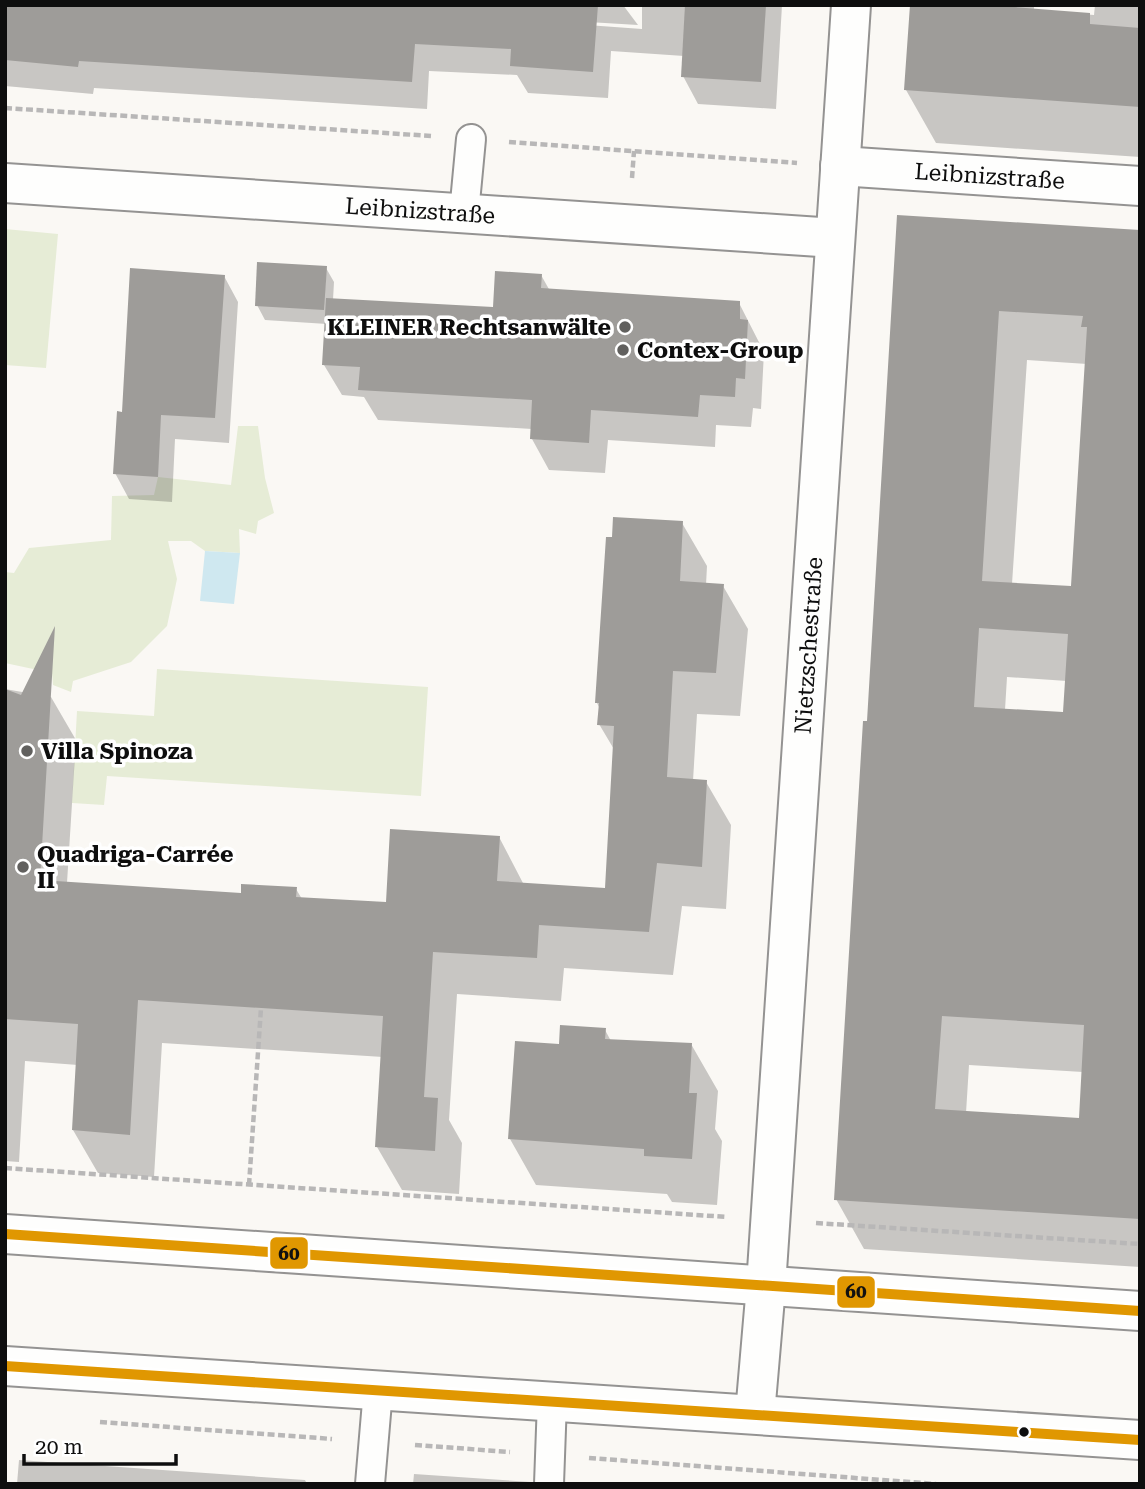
<svg xmlns="http://www.w3.org/2000/svg" width="1145" height="1489" viewBox="0 0 1145 1489" font-family="'Roboto Serif',serif">
	<rect width="100%" height="100%" fill="#faf8f4"/>
	<g fill="#e6ecd6">
		<path d="M5,229L58,234L46,368L5,365Z"/>
		<path d="M238,426H258L265,478L274,513L258,521L256,534L239,529L240,553L205,551L191,541H168L177,579L167,626L131,662L73,681L71,692L53,685L52,673L5,663V572L14,573L29,548L111,540L112,496L154,495L158,477L231,485Z"/>
		<path d="M157,669L428,687L421,796L107,776L104,805L72,803L77,711L154,716Z"/>
	</g>
	<path fill="#cfe8f0" d="M205,551L240,553L234,604L200,601Z"/>
	<g fill="#0003" fill-rule="evenodd">
		<path d="M5,5H623L638,25L588,22L587,25L642,29V5H782L776,109L698,104L683,76L684,56L611,51L608,98L528,93L517,75L429,71L427,109L94,88L93,94L5,86Z"/>
		<path d="M911,5H1034V10L1094,15L1095,5H1140V157L936,143L906,90Z"/>
		<path d="M899,216L1140,232V1267L864,1249L836,1199L869,723ZM1027,360L1087,364L1073,588L1012,584ZM1007,677L1067,681L1065,714L1005,710ZM969,1065L1083,1072L1080,1120L966,1113Z"/>
		<path d="M326,268L334,282L333,300L495,309L541,275L550,291L739,303L764,352L761,409L753,408L751,427L716,425L715,447L608,440L605,473L549,470L532,439V429L378,420L364,397L342,395L324,365L327,324L265,320L257,305Z"/>
		<path d="M224,276L238,302L229,443L175,439L172,502L129,499L115,473L124,414Z"/>
		<path d="M682,523L707,566L706,585L723,586L748,629L740,716L697,714L693,781L706,782L731,825L726,909L682,906L673,975L564,968L561,1001L457,994L449,1120L462,1143L459,1194L402,1190L377,1147L383,1057L162,1043L154,1177L98,1173L73,1130L78,1065L25,1061L19,1162L5,1161V689L51,697L76,740L67,883L243,895L296,889L302,899L388,904L499,837L524,885L607,890L615,751L599,724L600,709L597,703Z"/>
		<path d="M605,1030L611,1041L691,1044L718,1091L715,1129L722,1141L717,1205L672,1202L667,1194L536,1185L510,1139L561,1046Z"/>
		<path d="M19,1460L305,1480L307,1484H17Z"/>
		<path d="M414,1474L531,1482L532,1484H413Z"/>
	</g>
	<g fill="#9e9c99" fill-rule="evenodd">
		<path d="M5,5H598L593,72L510,66L511,49L415,44L412,82L79,61L78,67L5,60Z"/>
		<path d="M685,5H766L761,82L681,77Z"/>
		<path d="M910,5H989L1090,13V24L1140,28V107L904,90Z"/>
		<path d="M897,215L1140,230V1219L834,1200L863,721H867ZM999,311L1083,316L1081,327H1087L1071,586L982,581ZM979,628L1068,634L1063,712L974,707ZM942,1016L1084,1025L1079,1118L935,1109Z"/>
		<path d="M257,262L327,266L324,310L255,306Z"/>
		<path d="M130,268L225,275L215,418L161,415L158,477L113,474L117,411L122,412Z"/>
		<path d="M495,271L542,274L541,288L740,301V319L748,320L745,379L736,378L735,397L700,395L698,417L591,410L589,443L530,439L532,400L358,390L360,367L322,365L326,298L493,307Z"/>
		<path d="M613,517L683,521L680,581L724,584L716,673L673,671L667,777L707,780L702,867L657,863L649,932L539,925L537,958L433,952L424,1097L438,1098L435,1151L375,1147L383,1016L138,1000L130,1135L72,1130L78,1024L5,1019V689L21,695L55,626L40,880L241,893V884L297,887L296,897L386,902L390,829L500,836L497,881L605,888L614,726L597,725L599,703H595L606,537H612Z"/>
		<path d="M560,1025L606,1028L605,1039L692,1043L689,1093H697L692,1159L644,1156V1149L508,1139L515,1041L559,1044Z"/>
	</g>
	<g fill="none" stroke-linecap="round" stroke-linejoin="round">
		<defs>
			<g id="service">
				<path d="M464,213L471,139"/>
				<path d="M370,1484L378,1390"/>
				<path d="M549,1484L552,1401"/>
			</g>
			<g id="minor">
				<path id="s1" d="M840,166L1140,186"/>
				<path id="s2" d="M5,183L835,238"/>
				<path id="s3" d="M766,1286L851,5"/>
			</g>
			<g id="tertiary">
				<path d="M5,1234L1140,1311"/>
				<path d="M5,1366L1140,1440"/>
				<path d="M755,1414L766,1286"/>
			</g>
		</defs>
		<use href="#service" stroke="#949392" stroke-width="32"/>
		<use href="#minor" stroke="#949392" stroke-width="42"/>
		<use href="#tertiary" stroke="#949392" stroke-width="42"/>
		<g stroke="#b8b7b7" stroke-width="4.5" stroke-dasharray="7 3.5" stroke-linecap="butt">
			<path d="M5,108L431,136"/>
			<path d="M509,142L797,163"/>
			<path d="M632,178L634,151"/>
			<path d="M5,1168L727,1217"/>
			<path d="M249,1185L261,1008"/>
			<path d="M816,1223L1140,1244"/>
			<path d="M100,1422L332,1439"/>
			<path d="M415,1445L510,1452"/>
			<path d="M589,1458L936,1484"/>
		</g>
		<use href="#service" stroke="#fefefd" stroke-width="28"/>
		<use href="#minor" stroke="#fefefd" stroke-width="38"/>
		<use href="#tertiary" stroke="#fefefd" stroke-width="38"/>
		<defs>
			<g id="bus-1">
				<path d="M5,1234L1140,1311"/>
				<path d="M5,1366L1140,1440"/>
			</g>
		</defs>
		<use href="#bus-1" stroke="#fff" stroke-width="16"/>
		<use href="#bus-1" stroke="#e09701" stroke-width="10"/>
	</g>
	<g fill="#61605e" stroke="#fff" stroke-width="2.5">
		<circle cx="625" cy="327" r="7"/>
		<circle cx="623" cy="350" r="7"/>
		<circle cx="27" cy="751" r="7"/>
		<circle cx="23" cy="867" r="7"/>
	</g>
	<circle fill="#0e0e0e" stroke="#fff" stroke-width="2.5" cx="1024" cy="1432" r="6"/>
	<g text-anchor="middle" stroke-width="7" stroke-linejoin="round" paint-order="stroke">
		<g font-size="23" fill="#0e0e0e" stroke="#fff">
			<text dy="8" stroke="none"><textPath href="#s1" startOffset="150">Leibnizstraße</textPath></text>
			<text dy="8" stroke="none"><textPath href="#s2" startOffset="416">Leibnizstraße</textPath></text>
			<text dy="8" stroke="none"><textPath href="#s3" startOffset="642">Nietzschestraße</textPath></text>
		</g>
		<g font-size="23" font-weight="bold" fill="#0e0e0e" stroke="#fff" text-anchor="start">
			<text x="611" y="335" text-anchor="end">KLEINER Rechtsanwälte</text>
			<text x="637" y="358">Contex-Group</text>
			<text x="41" y="759">Villa Spinoza</text>
			<text x="37" y="862">Quadriga-Carrée<tspan x="37" dy="26">II</tspan></text>
		</g>
	</g>
	<g stroke="#fff" stroke-width="2.5">
		<rect x="269" y="1236" width="40" height="34" rx="7" fill="#e09701"/>
		<rect x="836" y="1275" width="40" height="34" rx="7" fill="#e09701"/>
	</g>
	<g font-size="19" text-anchor="middle" font-weight="bold" fill="#111">
		<text x="289" y="1260">60</text>
		<text x="856" y="1298">60</text>
	</g>
	<rect width="1145" height="1489" fill="none" stroke="#0e0e0e" stroke-width="14"/>
	<path d="M24 1454v10h152v-10" fill="none" stroke="#0e0e0e" stroke-width="3.5"/>
	<text x="35" y="1454" font-size="21" fill="#0e0e0e" stroke="#ffffff" stroke-width="5" paint-order="stroke">20 m</text>
</svg>
